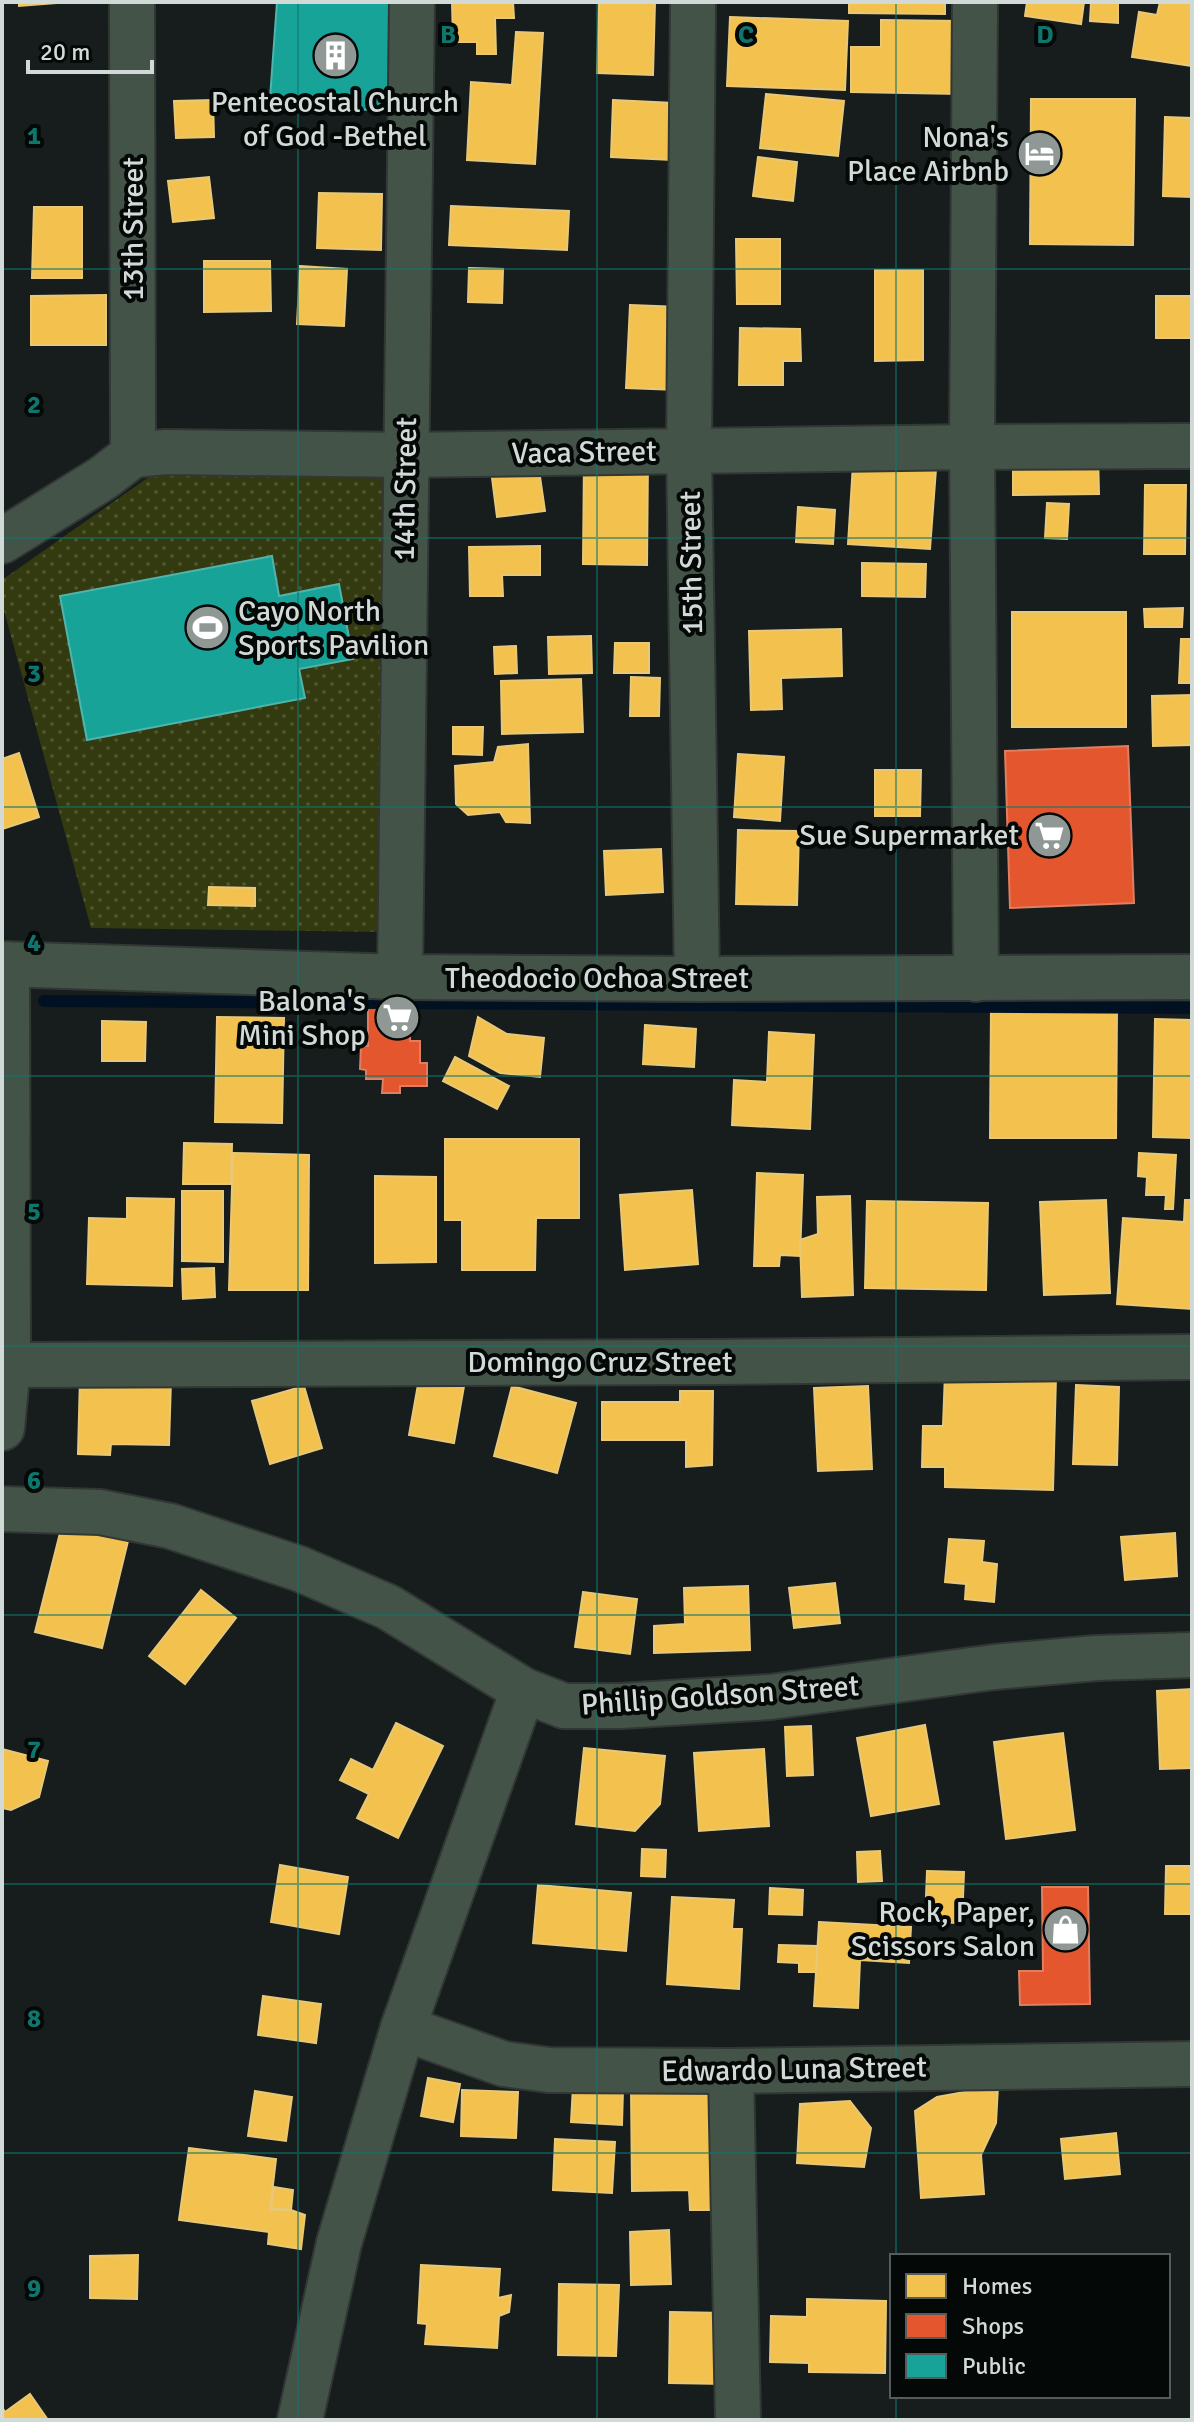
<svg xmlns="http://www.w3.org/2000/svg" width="1194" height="2422" viewBox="0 0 1194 2422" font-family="Signika,sans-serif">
	<defs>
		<pattern id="park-dots" width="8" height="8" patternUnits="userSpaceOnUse" patternTransform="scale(2)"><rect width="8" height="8" fill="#343a10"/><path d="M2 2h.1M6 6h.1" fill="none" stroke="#505632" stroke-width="1.8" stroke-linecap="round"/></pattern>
	</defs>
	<rect width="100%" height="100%" fill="#161d1c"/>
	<path fill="url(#park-dots)" d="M166,465L393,468L388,932L91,928L2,603V580Z"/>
	<g fill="#f2c14e" stroke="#e8c877" stroke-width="2">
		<path d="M19,2H56V3L19,6Z"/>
		<path d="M452,2H513L514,18H495L496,54H477V42H453Z"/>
		<path d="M599,2H655L653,75L597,73Z"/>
		<path d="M849,2H945V14L849,13Z"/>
		<path d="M1027,2H1084L1081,24L1025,16Z"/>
		<path d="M1091,2H1118V23L1090,21Z"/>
		<path d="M1160,2H1192V66L1132,57L1139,12L1157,15Z"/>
		<path d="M730,17L848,21L845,90L727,86Z"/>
		<path d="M881,20L961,21L960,94L851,92V47H881Z"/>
		<path d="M516,32L543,33L535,164L467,160L471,82L512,85Z"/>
		<path d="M766,94L844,101L838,156L760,148Z"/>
		<path d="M1031,99H1135L1133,245L1030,244Z"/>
		<path d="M213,100L214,137L176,138L174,101Z"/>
		<path d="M613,100L674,103L672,160L611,157Z"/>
		<path d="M1165,117L1192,118V197L1163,196Z"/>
		<path d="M758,157L797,162L793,201L753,196Z"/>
		<path d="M209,177L214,218L173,222L168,181Z"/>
		<path d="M319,193L382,194L381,250L317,248Z"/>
		<path d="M451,206L569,211L567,250L449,245Z"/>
		<path d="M34,207H82V278H32Z"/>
		<path d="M736,239H780V304H737Z"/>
		<path d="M204,261H270L271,311L204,312Z"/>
		<path d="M300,266L347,269L344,326L297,324Z"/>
		<path d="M469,268L503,269L502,303L468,302Z"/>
		<path d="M875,270H923V360L875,361Z"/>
		<path d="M106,295V345H31V296Z"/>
		<rect x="1156" y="296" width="36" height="42"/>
		<path d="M630,305L681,307L677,390L626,388Z"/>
		<path d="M740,328L800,329L801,361H783V385H739Z"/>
		<path d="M1098,454L1099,494L1013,495V455Z"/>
		<path d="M584,458L648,459L647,565L583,564Z"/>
		<path d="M538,463L545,511L497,517L491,470Z"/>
		<path d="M853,464L936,469L930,549L848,544Z"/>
		<path d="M1145,485H1186L1185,554H1144Z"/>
		<path d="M1047,503L1069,504L1067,539L1045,538Z"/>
		<path d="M798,507L835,510L833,544L796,542Z"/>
		<path d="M540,546V575H502L503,596H470L469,547Z"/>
		<path d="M862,563L926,564L925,597L862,596Z"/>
		<path d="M1183,608L1182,627H1145L1144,609Z"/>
		<rect x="1012" y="612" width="114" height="115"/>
		<path d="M841,629L842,676L781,678L782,709L751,710L749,631Z"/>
		<path d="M591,636L592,673L549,674L548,637Z"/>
		<path d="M1181,639H1192V683H1179Z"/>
		<path d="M615,643H649V673H614Z"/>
		<path d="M516,646L517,673L495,674L494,647Z"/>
		<path d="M631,677L660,678L659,716H630Z"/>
		<path d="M581,679L583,732L502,734L501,681Z"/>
		<path d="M1192,695V745L1153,746L1152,696Z"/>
		<path d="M453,727H483L482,755L453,754Z"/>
		<path d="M528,744L530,823L506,822L500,812L468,815L456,804L455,766L494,762L498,747Z"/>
		<path d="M19,753L39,817L2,829V759Z"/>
		<path d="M738,754L784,757L780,821L734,817Z"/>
		<path d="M875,770H921L920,816H875Z"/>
		<path d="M738,830L799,831L797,905L736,904Z"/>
		<path d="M661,849L663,892L606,895L604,851Z"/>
		<path d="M209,887L255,888V906L208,905Z"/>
		<path d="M991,1007H1117L1116,1138H990Z"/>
		<path d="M217,1017L284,1018L282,1123L215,1122Z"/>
		<path d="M478,1017L507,1034L544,1038L540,1077L500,1073L469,1056Z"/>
		<path d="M1155,1019L1192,1020V1138L1153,1137Z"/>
		<path d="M102,1021L146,1022L145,1061H102Z"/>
		<path d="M645,1025L696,1029L694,1067L643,1064Z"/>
		<path d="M769,1032L814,1035L810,1129L732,1125L734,1080L767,1082Z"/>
		<path d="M455,1057L509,1086L497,1109L443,1081Z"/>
		<path d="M445,1139H579V1218H536L535,1270H462V1220H445Z"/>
		<path d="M184,1143L232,1144L231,1184H183Z"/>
		<path d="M233,1153L309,1155L308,1290H229Z"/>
		<path d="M1139,1153L1176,1155L1173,1209H1165L1166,1195H1146L1147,1177L1138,1176Z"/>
		<path d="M757,1173L803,1175L800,1256L780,1255L779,1266H754Z"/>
		<path d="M375,1176L436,1177V1262L375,1263Z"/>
		<path d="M692,1190L698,1264L625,1270L620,1195Z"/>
		<path d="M182,1191H223V1262L182,1261Z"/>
		<path d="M850,1196L853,1295L802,1297L800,1240L818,1234L817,1197Z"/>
		<path d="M127,1198L174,1199L172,1286L87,1284L89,1218L127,1219Z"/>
		<path d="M1106,1200L1110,1293L1044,1295L1040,1202Z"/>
		<path d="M1185,1200H1192V1309L1117,1304L1123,1218L1184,1222Z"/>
		<path d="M867,1201L988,1203L986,1290L865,1288Z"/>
		<path d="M214,1268L215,1297L183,1299L182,1269Z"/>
		<path d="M945,1373L1056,1376L1053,1490L945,1487V1467H922L923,1426H943Z"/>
		<path d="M80,1377L171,1380L169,1445L111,1444L110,1455L78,1454Z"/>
		<path d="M419,1379L464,1386L454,1443L409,1435Z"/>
		<path d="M1076,1385L1119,1387L1117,1465L1073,1464Z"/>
		<path d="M304,1386L322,1448L270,1464L252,1401Z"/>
		<path d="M512,1386L576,1403L557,1473L494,1456Z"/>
		<path d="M868,1386L872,1469L818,1471L814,1388Z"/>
		<path d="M680,1391H713L712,1465L686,1467V1440H602V1402H680Z"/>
		<path d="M62,1525L128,1541L102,1648L35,1632Z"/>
		<path d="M1175,1533L1177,1576L1125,1580L1121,1537Z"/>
		<path d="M949,1539L984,1541L982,1562L997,1564L994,1602L965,1599L966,1584L945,1582Z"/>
		<path d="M835,1583L840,1623L794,1628L789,1588Z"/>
		<path d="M748,1586L750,1650L654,1653V1626L685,1624L684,1588Z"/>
		<path d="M201,1590L236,1618L185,1684L149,1656Z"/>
		<path d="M583,1592L637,1599L630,1654L575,1647Z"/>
		<path d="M1192,1689V1768L1160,1769L1157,1691Z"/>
		<path d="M396,1723L443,1746L398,1838L357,1818L369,1794L340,1780L351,1759L373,1770Z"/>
		<path d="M925,1725L939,1804L871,1816L857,1738Z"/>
		<path d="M811,1726L813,1775L787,1776L785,1727Z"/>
		<path d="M1063,1733L1075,1830L1006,1839L994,1742Z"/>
		<path d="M584,1748L665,1756L660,1804L635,1831L576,1824Z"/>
		<path d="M2,1749L48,1761L39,1797L11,1810L2,1808Z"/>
		<path d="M764,1749L769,1826L699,1831L694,1753Z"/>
		<path d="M642,1849L666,1850L665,1877L641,1876Z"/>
		<path d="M880,1851L882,1881L858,1882L857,1852Z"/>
		<path d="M280,1865L348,1877L339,1934L271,1922Z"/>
		<path d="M1166,1866H1192V1914H1165Z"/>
		<path d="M927,1871L964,1872L962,1923L925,1922Z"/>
		<path d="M538,1885L631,1893L626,1951L533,1943Z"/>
		<path d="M770,1888L803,1890L802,1915L769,1914Z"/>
		<path d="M672,1897L734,1900L732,1929H742L739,1989L667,1984Z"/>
		<path d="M819,1922L911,1927L909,1963L860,1960L858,2008L814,2006Z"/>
		<path d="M779,1945L817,1946L816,1972H799V1963L778,1962Z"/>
		<path d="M263,1996L321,2004L316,2043L258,2035Z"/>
		<path d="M428,2078L460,2084L453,2122L421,2116Z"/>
		<path d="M738,2085L740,2210H690L689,2190L632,2191L631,2087Z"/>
		<path d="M573,2086L623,2089L622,2125L571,2122Z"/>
		<path d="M998,2086L996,2123L981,2155L984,2194L921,2198L915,2111L937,2097Z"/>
		<path d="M462,2090L518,2092L516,2138L461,2136Z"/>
		<path d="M255,2091L292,2097L286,2141L248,2136Z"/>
		<path d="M850,2101L871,2128L864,2167L797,2163L800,2104Z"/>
		<path d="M1116,2133L1120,2174L1065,2179L1061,2139Z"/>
		<path d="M555,2139L615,2142L612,2193L553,2190Z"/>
		<path d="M189,2148L276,2159L270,2210H291L305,2215L301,2249L268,2244L269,2232L179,2220Z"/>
		<path d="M274,2187L293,2190L291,2210L271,2208Z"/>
		<path d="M669,2230L671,2284L631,2285L630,2232Z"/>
		<path d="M138,2255L137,2299L90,2298V2256Z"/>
		<path d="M421,2265L500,2269L498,2298L511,2295L509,2312L499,2316L497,2348L425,2344L427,2324L418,2323Z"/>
		<path d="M559,2284L619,2285L616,2356L558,2355Z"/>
		<path d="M807,2299L886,2301L885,2373L809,2372V2363L770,2362L771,2316L807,2317Z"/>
		<path d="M670,2312L727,2313L726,2384L669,2383Z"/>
		<path d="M30,2394L48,2420H2V2407L5,2412Z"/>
	</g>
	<g fill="#e4572e" stroke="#df7e61" stroke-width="2">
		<path d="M1128,746L1134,903L1010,908L1005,751Z"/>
		<path d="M368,1005H410V1041H420V1063H427V1086H400V1093H382L383,1079H366V1070L360,1069L361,1046H368Z"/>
		<path d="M1042,1887H1088L1090,2004L1020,2005L1019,1971H1043Z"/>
	</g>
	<g fill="#17a398" stroke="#4fb4ab" stroke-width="2">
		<path d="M277,2H399L394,109L269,112Z"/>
		<path d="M272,556L279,596L339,584L353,659L299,669L305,698L87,740L60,596Z"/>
	</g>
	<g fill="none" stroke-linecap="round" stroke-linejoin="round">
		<path stroke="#021122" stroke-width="12" d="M44,1001L1192,1008"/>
		<defs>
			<g id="minor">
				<path d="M132,2L133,455"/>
				<path d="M693,2L689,450L697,979"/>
				<path d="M975,2L972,447L976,979"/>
				<path d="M2,541L103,478L133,455L166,452L405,455L972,447L1192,446"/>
				<path d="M2,964L400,977L697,979L1192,977"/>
				<path d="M400,977L412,2"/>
				<path d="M8,1365L709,1362L1192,1357"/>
				<path d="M2,1428L8,1365L7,964"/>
				<path d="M2,1509L100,1512L170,1526L300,1569L388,1607L523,1690L564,1706H620L770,1697L994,1667L1096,1658L1192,1655"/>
				<path d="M403,2028L504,2064L549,2070L731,2071L1192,2064"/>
				<path d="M731,2071L738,2420"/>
				<path d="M300,2420L339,2243L403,2028L523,1690"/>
			</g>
		</defs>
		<use href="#minor" stroke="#313735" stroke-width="48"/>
		<use href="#minor" stroke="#445347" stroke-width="44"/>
	</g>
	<path fill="none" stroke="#0f766e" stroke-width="2" stroke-opacity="0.55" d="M298,2V2420M597,2V2420M896,2V2256M2,269H1192M2,538H1192M2,807H1192M2,1076H1192M2,1346H1192M2,1615H1192M2,1884H1192M2,2153H1192M896,2396V2420"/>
	<defs>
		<symbol id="building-disc" viewBox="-11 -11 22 22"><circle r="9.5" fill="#909896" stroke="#040807"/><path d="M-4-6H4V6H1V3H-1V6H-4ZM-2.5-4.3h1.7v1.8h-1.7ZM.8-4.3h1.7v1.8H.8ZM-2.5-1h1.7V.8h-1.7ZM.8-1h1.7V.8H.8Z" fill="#fff"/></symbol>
		<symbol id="hotel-disc" viewBox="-11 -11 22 22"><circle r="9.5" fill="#909896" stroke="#040807"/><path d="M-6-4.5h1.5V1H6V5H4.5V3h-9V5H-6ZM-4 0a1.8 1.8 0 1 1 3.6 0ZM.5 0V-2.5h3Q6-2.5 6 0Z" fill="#fff"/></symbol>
		<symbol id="stadium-disc" viewBox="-11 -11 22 22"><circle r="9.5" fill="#909896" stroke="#040807"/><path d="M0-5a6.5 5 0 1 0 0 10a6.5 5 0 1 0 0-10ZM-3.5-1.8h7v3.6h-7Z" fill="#fff"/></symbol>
		<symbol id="supermarket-disc" viewBox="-11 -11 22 22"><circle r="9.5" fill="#909896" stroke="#040807"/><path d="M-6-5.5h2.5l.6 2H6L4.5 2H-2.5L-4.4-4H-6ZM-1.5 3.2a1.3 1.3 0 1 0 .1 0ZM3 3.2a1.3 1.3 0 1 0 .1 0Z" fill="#fff"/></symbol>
		<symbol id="shop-disc" viewBox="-11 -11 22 22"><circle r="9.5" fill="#909896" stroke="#040807"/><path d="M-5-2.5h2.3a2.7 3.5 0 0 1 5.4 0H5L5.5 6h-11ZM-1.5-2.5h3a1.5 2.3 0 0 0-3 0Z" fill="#fff"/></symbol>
	</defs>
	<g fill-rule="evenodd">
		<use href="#building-disc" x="310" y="30" width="51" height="51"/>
		<use href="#hotel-disc" x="1014" y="128" width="51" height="51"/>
		<use href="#stadium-disc" x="182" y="602" width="51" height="51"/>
		<use href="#supermarket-disc" x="1024" y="810" width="51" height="51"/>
		<use href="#supermarket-disc" x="372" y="992" width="51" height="51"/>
		<use href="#shop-disc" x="1040" y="1904" width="51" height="51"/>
	</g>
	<g text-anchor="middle" stroke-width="8" stroke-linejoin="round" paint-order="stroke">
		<g font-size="30" fill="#d2dad8" stroke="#040807" text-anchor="end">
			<text x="335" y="112" text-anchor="middle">Pentecostal Church<tspan x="335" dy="34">of God -Bethel</tspan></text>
			<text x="1009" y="147">Nona's<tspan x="1009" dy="34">Place Airbnb</tspan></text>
			<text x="238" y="621" text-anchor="start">Cayo North<tspan x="238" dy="34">Sports Pavilion</tspan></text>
			<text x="1019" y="845">Sue Supermarket</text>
			<text x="366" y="1011">Balona's<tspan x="366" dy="34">Mini Shop</tspan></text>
			<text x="1035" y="1922">Rock, Paper,<tspan x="1035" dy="34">Scissors Salon</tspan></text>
		</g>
		<g font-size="30" fill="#d2dad8" stroke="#040807">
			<text transform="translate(133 229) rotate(-90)" y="10">13th Street</text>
			<text transform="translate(584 452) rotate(-1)" y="10">Vaca Street</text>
			<text transform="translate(405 489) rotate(-89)" y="10">14th Street</text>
			<text transform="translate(691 563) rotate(-91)" y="10">15th Street</text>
			<text x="597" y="988">Theodocio Ochoa Street</text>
			<text x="600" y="1372">Domingo Cruz Street</text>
			<text transform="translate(720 1695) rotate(-4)" y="10">Phillip Goldson Street</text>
			<text transform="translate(794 2069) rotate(-1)" y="10">Edwardo Luna Street</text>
		</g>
	</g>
	<g font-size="26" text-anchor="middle" font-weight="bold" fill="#0f766e" stroke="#040807" stroke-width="8" stroke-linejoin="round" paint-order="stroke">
		<text x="448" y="43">B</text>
		<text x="746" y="43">C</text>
		<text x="1045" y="43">D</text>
		<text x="34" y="144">1</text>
		<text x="34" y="413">2</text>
		<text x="34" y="682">3</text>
		<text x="34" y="951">4</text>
		<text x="34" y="1220">5</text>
		<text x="34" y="1489">6</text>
		<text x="34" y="1758">7</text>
		<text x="34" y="2027">8</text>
		<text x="34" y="2297">9</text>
	</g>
	<rect width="1194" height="2422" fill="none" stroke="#d2dad8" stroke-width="8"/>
	<rect x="890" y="2254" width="280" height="144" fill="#040807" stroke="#565c5b" stroke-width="2"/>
	<rect x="906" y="2274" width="40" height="24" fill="#f2c14e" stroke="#565c5b" stroke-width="2"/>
	<text x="962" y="2294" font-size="24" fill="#d2dad8">Homes</text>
	<rect x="906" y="2314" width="40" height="24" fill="#e4572e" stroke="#565c5b" stroke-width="2"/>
	<text x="962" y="2334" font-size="24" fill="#d2dad8">Shops</text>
	<rect x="906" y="2354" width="40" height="24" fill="#17a398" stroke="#565c5b" stroke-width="2"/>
	<text x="962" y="2374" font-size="24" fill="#d2dad8">Public</text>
	<path d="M28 60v12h124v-12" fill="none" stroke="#d2dad8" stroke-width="4"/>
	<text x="40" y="60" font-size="24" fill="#d2dad8" stroke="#040807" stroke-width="6" paint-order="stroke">20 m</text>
</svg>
